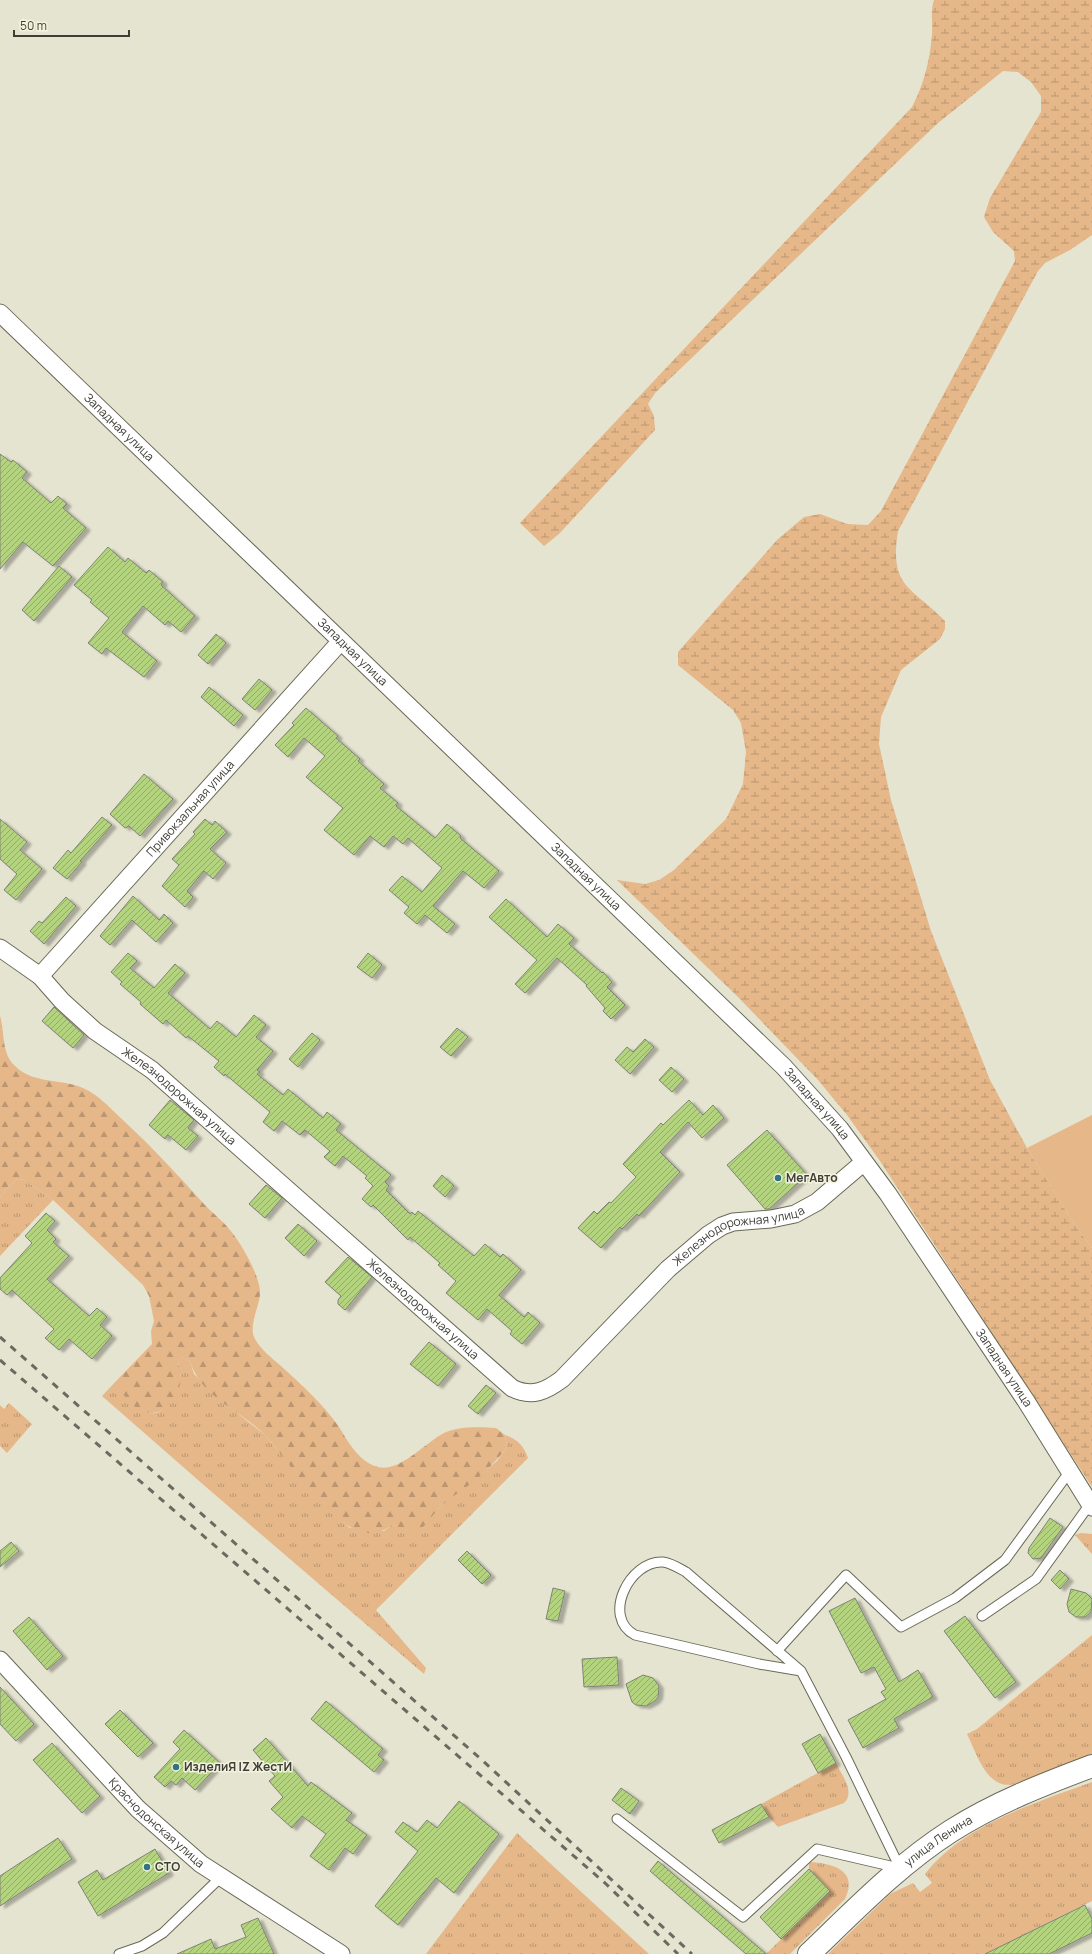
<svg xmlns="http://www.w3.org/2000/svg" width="1092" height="1954" viewBox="0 0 1092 1954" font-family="Manrope,sans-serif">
	<defs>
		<pattern id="grass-tufts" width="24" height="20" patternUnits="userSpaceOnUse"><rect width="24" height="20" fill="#e5b789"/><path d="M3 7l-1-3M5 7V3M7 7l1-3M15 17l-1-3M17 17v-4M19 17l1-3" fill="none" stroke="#bb9671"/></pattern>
		<pattern id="forest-firs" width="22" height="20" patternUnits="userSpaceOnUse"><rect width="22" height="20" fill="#e5b789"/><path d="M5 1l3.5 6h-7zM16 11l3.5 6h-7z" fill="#bb9671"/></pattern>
		<pattern id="wetland-marsh" width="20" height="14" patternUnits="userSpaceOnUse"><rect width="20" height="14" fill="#e5b789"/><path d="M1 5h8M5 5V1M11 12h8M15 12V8" fill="none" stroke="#bb9671"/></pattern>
		<pattern id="building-hatch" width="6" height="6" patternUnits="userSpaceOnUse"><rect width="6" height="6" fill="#b4d37f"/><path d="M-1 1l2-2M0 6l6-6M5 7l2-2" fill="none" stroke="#94ac69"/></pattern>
		<filter id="shadow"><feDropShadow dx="4.5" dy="2.5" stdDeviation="1" flood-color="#0004"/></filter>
	</defs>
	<rect width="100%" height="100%" fill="#e5e4d1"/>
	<g fill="url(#grass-tufts)">
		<path d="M17,1179L25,1180L53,1200L0,1256V1198L8,1187Z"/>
		<path d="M183,1357L190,1361L194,1374L224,1403L264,1434L333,1514L350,1528L384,1531L392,1525L399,1526L406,1530L437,1510L448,1499L475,1480L497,1461L507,1447L505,1435C517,1439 524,1446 528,1458L376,1610L426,1668L424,1674L206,1487L102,1396L120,1377V1389C126,1395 139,1410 146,1412C167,1420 174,1391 181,1376L179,1371L178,1360Z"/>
		<path d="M9,1403L32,1424L7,1453L0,1446V1405L4,1409Z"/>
		<path d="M1081,1533L1092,1534V1554L1075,1535Z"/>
		<path d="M1092,1635V1755L1015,1784C987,1791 977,1754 967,1734L977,1729Z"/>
		<path d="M836,1763C841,1774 856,1792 844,1803L778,1827L769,1817L761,1804Z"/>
		<path d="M1092,1782V1901L985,1954H828L890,1894L913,1883L920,1892L932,1883L925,1874C963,1825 1035,1803 1092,1782Z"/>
		<path d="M517,1833L649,1954H426Z"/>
		<path d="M809,1862C832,1863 859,1870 845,1899L790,1954H766L830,1891L809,1869Z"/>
	</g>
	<path fill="url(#forest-firs)" d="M0,1016C5,1032 1,1053 15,1066C35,1086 66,1077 89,1091C104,1100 114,1112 126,1123C153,1148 178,1175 203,1203C211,1212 222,1220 230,1230C241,1243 261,1277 260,1294C259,1308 248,1326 255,1339C261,1350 272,1358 281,1366C301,1384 327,1408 341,1430C349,1444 361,1463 378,1467C399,1473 426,1442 444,1433C458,1426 481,1427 496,1428L505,1435L507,1447C494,1465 476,1481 458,1493C451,1498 445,1502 439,1508C432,1515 425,1529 415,1531C406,1532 400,1526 392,1525C379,1535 364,1536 350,1527C328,1514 305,1485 289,1464C278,1451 269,1437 255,1426C230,1406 200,1393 190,1361L183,1357L178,1360C178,1366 181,1373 181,1378C178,1407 152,1426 130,1402C127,1398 122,1394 120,1390C119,1386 120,1381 120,1377L152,1344L151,1331L154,1321L149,1296L143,1285L53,1200L25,1180L17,1179L8,1187L0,1198Z"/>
	<path fill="url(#wetland-marsh)" d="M934,0H1092V235L1070,250L1045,263L1038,271L898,531C889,588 911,586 945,621V629L940,639L901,670L881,717L879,744L891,800L931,931L990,1080L1027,1148L1073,1222L1092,1248V1487L880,1161L847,1115L818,1080L738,997L617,880L645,884L659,880L674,870L726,819L743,784L746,752L741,723L733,710L678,665V652L777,540L804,517L820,514L847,524L868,525L881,511L1015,261L1014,251L993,232L984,217L990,198L1041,112V96L1031,82L1018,72L1003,71L938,123L655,393L648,404L654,416L655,430L559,534L544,546L520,523L912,107C924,84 930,60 932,34C933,22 930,11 934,0Z"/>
	<path fill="#e5b789" d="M1092,1115V1248L1073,1222L1027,1148Z"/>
	<g fill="url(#building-hatch)" stroke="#7d8474" filter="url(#shadow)">
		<path d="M0,454L11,462L13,460L27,472L22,478L51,503L58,496L67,504L63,508L86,528L53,566L23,542L0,569Z"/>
		<path d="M108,547L125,562L128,558L146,573L149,570L163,582L161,585L195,616L181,632L168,621L165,625L143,606L122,632L157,661L144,677L106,648L102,654L88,643L109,618L90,602L92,600L74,585Z"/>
		<path d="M59,566L72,577L34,621L22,610Z"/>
		<path d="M216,634L226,643L208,664L198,655Z"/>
		<path d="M259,679L272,690L255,710L242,699Z"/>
		<path d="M209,687L243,715L234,726L201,697Z"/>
		<path d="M306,708L338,736L336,738L360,759L358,761L384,784L380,788L398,803L396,806L435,838L447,824L461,836L460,838L499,871L484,888L463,871L433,906L455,924L447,933L425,915L417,924L404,913L409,907L389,890L402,876L422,892L442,868L408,838L403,844L393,836L384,847L370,836L354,855L324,830L343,808L306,777L325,756L304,738L288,757L275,745L294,725L292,723Z"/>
		<path d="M144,774L173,799L140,836L129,826L125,828L110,814Z"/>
		<path d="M102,817L112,825L80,861L82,862L67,879L53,868L68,850L71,853Z"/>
		<path d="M0,819L27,842L20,850L42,869L16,900L4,890L17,874L0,859Z"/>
		<path d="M205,819L212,825L215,821L227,832L210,849L226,863L213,879L204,871L187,891L193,897L185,907L162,886L179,865L172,859L195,834L193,832Z"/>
		<path d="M133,896L159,920L164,914L173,923L156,942L132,920L110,945L100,936Z"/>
		<path d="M66,897L76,906L44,944L30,931L39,921L42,923Z"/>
		<path d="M506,899L547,937L558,924L574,938L569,944L602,973L603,972L612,982L607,987L625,1005L611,1019L603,1011L605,1008L586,986L587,985L557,958L525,993L515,984L537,960L489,917Z"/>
		<path d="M128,953L137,961L130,968L154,988L175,964L185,973L168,993L210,1029L217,1021L236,1037L254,1015L266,1025L256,1037L273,1051L257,1070L260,1072L257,1074L283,1095L288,1089L323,1118L327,1112L341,1124L336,1130L391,1175L385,1182L389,1186L386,1190L410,1214L412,1212L415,1215L418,1211L474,1256L485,1244L500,1257L503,1254L521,1270L499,1295L524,1317L528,1312L540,1323L522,1344L510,1334L512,1331L487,1309L478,1320L446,1293L456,1281L438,1265L440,1263L410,1237L408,1240L373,1205L371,1207L362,1199L373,1186L365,1178L367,1176L343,1156L335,1166L324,1157L330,1151L305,1130L300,1135L282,1121L274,1131L263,1122L270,1112L225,1074L224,1076L214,1067L219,1061L188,1036L186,1038L166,1020L163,1024L140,1004L141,1002L120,984L122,982L111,972Z"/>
		<path d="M368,953L382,965L372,978L357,967Z"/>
		<path d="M54,1007L84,1035L73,1048L42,1021Z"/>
		<path d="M457,1028L468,1037L451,1056L440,1047Z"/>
		<path d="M312,1033L320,1040L298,1067L289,1059Z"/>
		<path d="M645,1039L654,1047L630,1074L615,1060L627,1047L633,1052Z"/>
		<path d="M671,1067L684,1079L672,1092L659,1080Z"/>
		<path d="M170,1100L194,1120L188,1128L198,1136L186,1150L168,1135L165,1139L149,1125Z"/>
		<path d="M689,1100L703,1115L713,1105L724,1118L702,1138L688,1122L660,1152L680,1172L639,1216L637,1214L622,1229L620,1227L601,1248L578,1228L594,1211L597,1214L609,1202L611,1203L636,1177L623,1164L661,1123L663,1125Z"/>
		<path d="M767,1130L807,1175L769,1209H765L727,1165Z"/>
		<path d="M442,1175L454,1186L445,1197L433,1186Z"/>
		<path d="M266,1185L282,1198L265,1218L249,1204Z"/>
		<path d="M46,1213L55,1221L47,1230L56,1239L53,1242L69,1256L47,1279L89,1316L97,1308L107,1317L100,1325L112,1336L92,1359L69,1339L59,1350L45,1338L54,1329L12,1290L7,1295L0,1289V1278L32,1243L25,1236Z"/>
		<path d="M298,1224L317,1241L304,1256L285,1238Z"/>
		<path d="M348,1257L372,1277L345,1310L338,1304V1300L341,1296L325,1282Z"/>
		<path d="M429,1342L456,1364L438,1386L410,1364Z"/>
		<path d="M486,1385L496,1393L478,1414L468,1406Z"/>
		<path d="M1050,1518L1063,1527L1041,1558L1033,1559L1028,1553L1029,1548Z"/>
		<path d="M11,1542L19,1551L0,1567V1551Z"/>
		<path d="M467,1551L491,1575L482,1584L458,1560Z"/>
		<path d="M1060,1570L1069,1579L1060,1589L1051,1580Z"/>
		<path d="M553,1588L565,1591L558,1621L546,1619Z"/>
		<path d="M1071,1589L1086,1593L1092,1599L1091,1612L1085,1617H1076L1069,1612L1067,1604Z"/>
		<path d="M855,1598L899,1682L918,1670L933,1697L894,1719L899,1728L863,1748L848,1720L886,1699L881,1692L886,1689L874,1667L861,1673L829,1611Z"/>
		<path d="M965,1616L1016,1682L995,1698L944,1631Z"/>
		<path d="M29,1617L63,1656L47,1670L13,1631Z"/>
		<path d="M617,1657L619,1685L584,1687L582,1659Z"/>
		<path d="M643,1675L653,1678L659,1686L658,1697L655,1701L646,1706L636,1705L632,1702L626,1684Z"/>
		<path d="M0,1687L34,1724L16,1741L0,1724Z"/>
		<path d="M326,1701L383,1749L378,1755L384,1760L374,1772L311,1719Z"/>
		<path d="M120,1710L153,1743L138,1757L105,1724Z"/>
		<path d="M184,1730L220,1763L195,1790L182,1778L176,1785L171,1781L165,1787L154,1777L180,1749L173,1742Z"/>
		<path d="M820,1734L836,1763L818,1773L802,1744Z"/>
		<path d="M266,1738L308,1786L311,1782L352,1813L346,1820L367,1835L353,1854L345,1848L329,1870L310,1856L326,1834L302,1816L292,1828L271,1809L283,1797L269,1781L275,1776L253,1750Z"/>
		<path d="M52,1743L100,1796L82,1813L33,1760Z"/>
		<path d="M621,1788L639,1801L630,1814L612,1800Z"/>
		<path d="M459,1801L499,1834L454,1893L436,1878L398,1925L375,1906L418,1851L395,1832L403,1822L417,1832L427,1820L437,1828Z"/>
		<path d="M761,1804L769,1817L719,1843L712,1830Z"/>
		<path d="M58,1838L72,1859L0,1906V1876Z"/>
		<path d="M155,1849L169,1873L98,1916L78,1882L97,1870L103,1880Z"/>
		<path d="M658,1861L766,1954H746L650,1871Z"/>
		<path d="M809,1869L830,1891L781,1939L760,1917Z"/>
		<path d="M1085,1905L1092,1919V1933L1049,1954H985Z"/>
		<path d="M258,1918L274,1954H177L211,1939L215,1949L246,1937L241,1925Z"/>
	</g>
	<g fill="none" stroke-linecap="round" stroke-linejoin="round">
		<defs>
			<g id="service">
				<path d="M982,1616L1036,1579L1090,1504"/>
				<path d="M777,1651L846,1575L901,1627L955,1598L1005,1560L1070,1471"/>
				<path d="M801,1671L759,1664L635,1635C601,1617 630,1560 663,1562C671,1563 679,1568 686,1572L801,1671L846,1757L900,1868"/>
				<path d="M617,1819L743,1917L817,1849L899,1868"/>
				<path d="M119,1954L142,1946L163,1933L221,1877"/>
			</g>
			<g id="minor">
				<path id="s1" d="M0,313L784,1067L840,1129L888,1194L1026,1401L1092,1507"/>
				<path id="s2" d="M0,948L40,976L62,1001L95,1031L152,1070L512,1388C532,1398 546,1391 562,1379L668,1269L708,1235L722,1226L733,1222L771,1219L795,1214L817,1202L864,1162"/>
				<path id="s3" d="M40,976L341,641"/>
				<path id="s4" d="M0,1660L138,1809L201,1864L341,1954"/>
			</g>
			<g id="secondary">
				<path id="s5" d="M809,1954C854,1911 898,1865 951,1831C995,1803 1044,1784 1092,1766"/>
			</g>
		</defs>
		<use href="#service" stroke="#6a6958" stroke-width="11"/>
		<use href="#minor" stroke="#6a6958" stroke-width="19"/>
		<use href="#secondary" stroke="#6a6958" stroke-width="24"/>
		<use href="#service" stroke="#fff" stroke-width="9"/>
		<use href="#minor" stroke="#fff" stroke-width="17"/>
		<use href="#secondary" stroke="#fff" stroke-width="22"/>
		<g stroke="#6b6a60" stroke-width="3" stroke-dasharray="7 7" stroke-linecap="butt">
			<path d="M0,1337L482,1760L692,1954"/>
			<path d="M0,1360L605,1883L678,1954"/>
		</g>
	</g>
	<g fill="#2d767d" stroke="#f2f2de" stroke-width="1.5">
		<circle cx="778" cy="1178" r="4"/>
		<circle cx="176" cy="1767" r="4"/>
		<circle cx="147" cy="1867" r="4"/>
	</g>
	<g text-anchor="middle" stroke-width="3" stroke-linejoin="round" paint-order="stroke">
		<g font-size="12" fill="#3e3d36" stroke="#f2f2de">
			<text dy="4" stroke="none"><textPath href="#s1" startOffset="165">Западная улица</textPath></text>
			<text dy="4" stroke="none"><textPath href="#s1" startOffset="489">Западная улица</textPath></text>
			<text dy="4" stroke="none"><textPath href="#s3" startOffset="225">Привокзальная улица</textPath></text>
			<text dy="4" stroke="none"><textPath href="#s1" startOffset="813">Западная улица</textPath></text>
			<text dy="4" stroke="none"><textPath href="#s2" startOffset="233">Железнодорожная улица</textPath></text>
			<text dy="4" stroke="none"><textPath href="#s1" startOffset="1137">Западная улица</textPath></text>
			<text dy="4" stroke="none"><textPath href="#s2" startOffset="964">Железнодорожная улица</textPath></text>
			<text dy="4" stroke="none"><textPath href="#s2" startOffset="557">Железнодорожная улица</textPath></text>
			<text dy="4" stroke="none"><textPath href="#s1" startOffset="1461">Западная улица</textPath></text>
			<text dy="4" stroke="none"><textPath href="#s4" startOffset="226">Краснодонская улица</textPath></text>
			<text dy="4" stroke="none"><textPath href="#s5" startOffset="172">улица Ленина</textPath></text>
		</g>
		<g font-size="12" font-weight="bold" fill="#3e3d36" stroke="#f2f2de" text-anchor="start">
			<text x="786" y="1182">МегАвто</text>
			<text x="184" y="1771">ИзделиЯ IZ ЖестИ</text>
			<text x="155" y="1871">СТО</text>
		</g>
	</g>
	<path d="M14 30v6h115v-6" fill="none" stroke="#3e3d36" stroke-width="2"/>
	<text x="20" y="30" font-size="12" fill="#3e3d36" stroke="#f2f2de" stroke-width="3" paint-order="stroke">50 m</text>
</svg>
